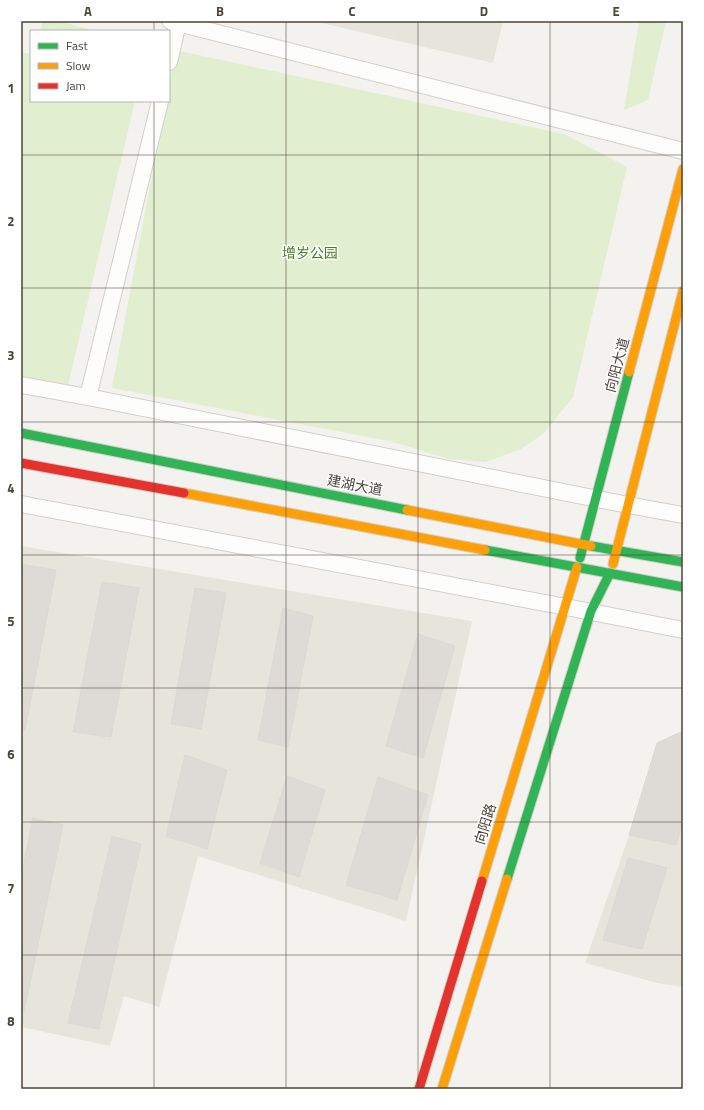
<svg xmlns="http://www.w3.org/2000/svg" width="704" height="1110" viewBox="0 0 704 1110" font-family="'Titillium Web','Noto Sans SC',sans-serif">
	<rect width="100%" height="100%" fill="#f4f2ee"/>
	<g fill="#e7e4dc">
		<path d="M313,21H503L493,63Z"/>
		<path d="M21,546L472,621L406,921L198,856L159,1007L124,996L110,1046L21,1027Z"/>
		<path d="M683,731V987L657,983L585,963L629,835L657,743Z"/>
	</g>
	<g fill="#e1eecf">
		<path d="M43,21H58L96,31H40Z"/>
		<path d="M639,21H666L648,100L624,110Z"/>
		<path d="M175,50L564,134L627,167L573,397L543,434L521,449L486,462L449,459L389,441L112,388L166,101H169V84Z"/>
		<path d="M21,52L31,54V101H135L68,385L21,376Z"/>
	</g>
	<g fill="#dedbd6" stroke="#dcd9d4">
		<path d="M21,564L56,570L25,730H21Z"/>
		<path d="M102,582L139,588L111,737L73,732Z"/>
		<path d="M195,588L226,593L201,729L171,724Z"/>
		<path d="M283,608L313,616L288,747L258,740Z"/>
		<path d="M418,634L455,646L423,758L386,746Z"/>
		<path d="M683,731V820L676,845L629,835L657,743Z"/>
		<path d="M185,755L227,770L207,849L166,836Z"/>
		<path d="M287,776L325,790L299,877L260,863Z"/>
		<path d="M378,777L428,795L397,900L346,885Z"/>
		<path d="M33,818L63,825L24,1012L21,1011V878Z"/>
		<path d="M112,836L141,844L99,1029L68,1023Z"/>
		<path d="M628,858L667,868L642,949L603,940Z"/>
	</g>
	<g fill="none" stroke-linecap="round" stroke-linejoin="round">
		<defs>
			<g id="street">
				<path d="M170,21L683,151"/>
				<path d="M169,62L178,23"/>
				<path d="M21,385L88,397L628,505L683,515"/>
				<path d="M88,397L160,101"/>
				<path d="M21,504L566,607L683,630"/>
			</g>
			<g id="fast">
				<path d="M21,433L407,510"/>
				<path d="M591,546L683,562"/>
				<path d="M485,550L683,587"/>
				<path d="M580,558L629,372"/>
				<path d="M507,879L591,611L610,573"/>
			</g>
			<g id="slow">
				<path d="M629,372L683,169"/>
				<path d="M184,493L485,550"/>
				<path d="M407,510L591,546"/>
				<path d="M613,564L683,291"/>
				<path d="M482,881L577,567"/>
				<path d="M442,1089L507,879"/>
			</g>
			<g id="jam">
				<path d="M21,463L184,493"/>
				<path d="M419,1089L482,881"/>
			</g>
		</defs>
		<use href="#street" stroke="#d2d0cb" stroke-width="18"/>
		<use href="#fast" stroke="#d3cfc5" stroke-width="11"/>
		<use href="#slow" stroke="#d3cfc5" stroke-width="11"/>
		<use href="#jam" stroke="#d3cfc5" stroke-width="11"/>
		<use href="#street" stroke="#fdfdfc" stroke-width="16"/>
		<use href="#fast" stroke="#30b455" stroke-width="9"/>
		<use href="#slow" stroke="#ff9f0a" stroke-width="9"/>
		<use href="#jam" stroke="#e5322d" stroke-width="9"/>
	</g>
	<path fill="none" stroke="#4b4439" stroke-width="1" stroke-opacity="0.55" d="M154,21V31M286,21V1089M418,21V1089M550,21V1089M154,101V1089M21,155H683M21,288H683M21,422H683M21,555H683M21,688H683M21,822H683M21,955H683"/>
	<g text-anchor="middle" stroke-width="3" stroke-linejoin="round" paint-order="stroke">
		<g font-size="14" fill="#4a7f2a" stroke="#fff">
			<text x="310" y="258">增岁公园</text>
		</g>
		<g font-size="14" fill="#4b4439" stroke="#fff">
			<text transform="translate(617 365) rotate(-75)" y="5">向阳大道</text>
			<text transform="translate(355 485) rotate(11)" y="5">建湖大道</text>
			<text transform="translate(485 824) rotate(-73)" y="5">向阳路</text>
		</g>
	</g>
	<rect width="704" height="1110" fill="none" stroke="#ffffff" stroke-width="44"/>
	<rect x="30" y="30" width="140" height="72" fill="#ffffff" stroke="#b7b4b0"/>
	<rect x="38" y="43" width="20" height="6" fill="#30b455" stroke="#b7b4b0"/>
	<text x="66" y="50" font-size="12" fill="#4b4439">Fast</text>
	<rect x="38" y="63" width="20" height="6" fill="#ff9f0a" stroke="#b7b4b0"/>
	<text x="66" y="70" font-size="12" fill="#4b4439">Slow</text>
	<rect x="38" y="83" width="20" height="6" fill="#e5322d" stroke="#b7b4b0"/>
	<text x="66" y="90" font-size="12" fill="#4b4439">Jam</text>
	<rect x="22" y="22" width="660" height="1066" fill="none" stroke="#4b4439" stroke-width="1.5"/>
	<g font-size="13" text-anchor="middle" font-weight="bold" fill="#4b4439">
		<text x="88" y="16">A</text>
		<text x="220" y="16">B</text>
		<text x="352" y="16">C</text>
		<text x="484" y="16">D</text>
		<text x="616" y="16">E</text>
		<text x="11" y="93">1</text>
		<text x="11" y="226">2</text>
		<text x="11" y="360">3</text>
		<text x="11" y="493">4</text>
		<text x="11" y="626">5</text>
		<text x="11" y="759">6</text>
		<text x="11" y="893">7</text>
		<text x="11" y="1026">8</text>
	</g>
</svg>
